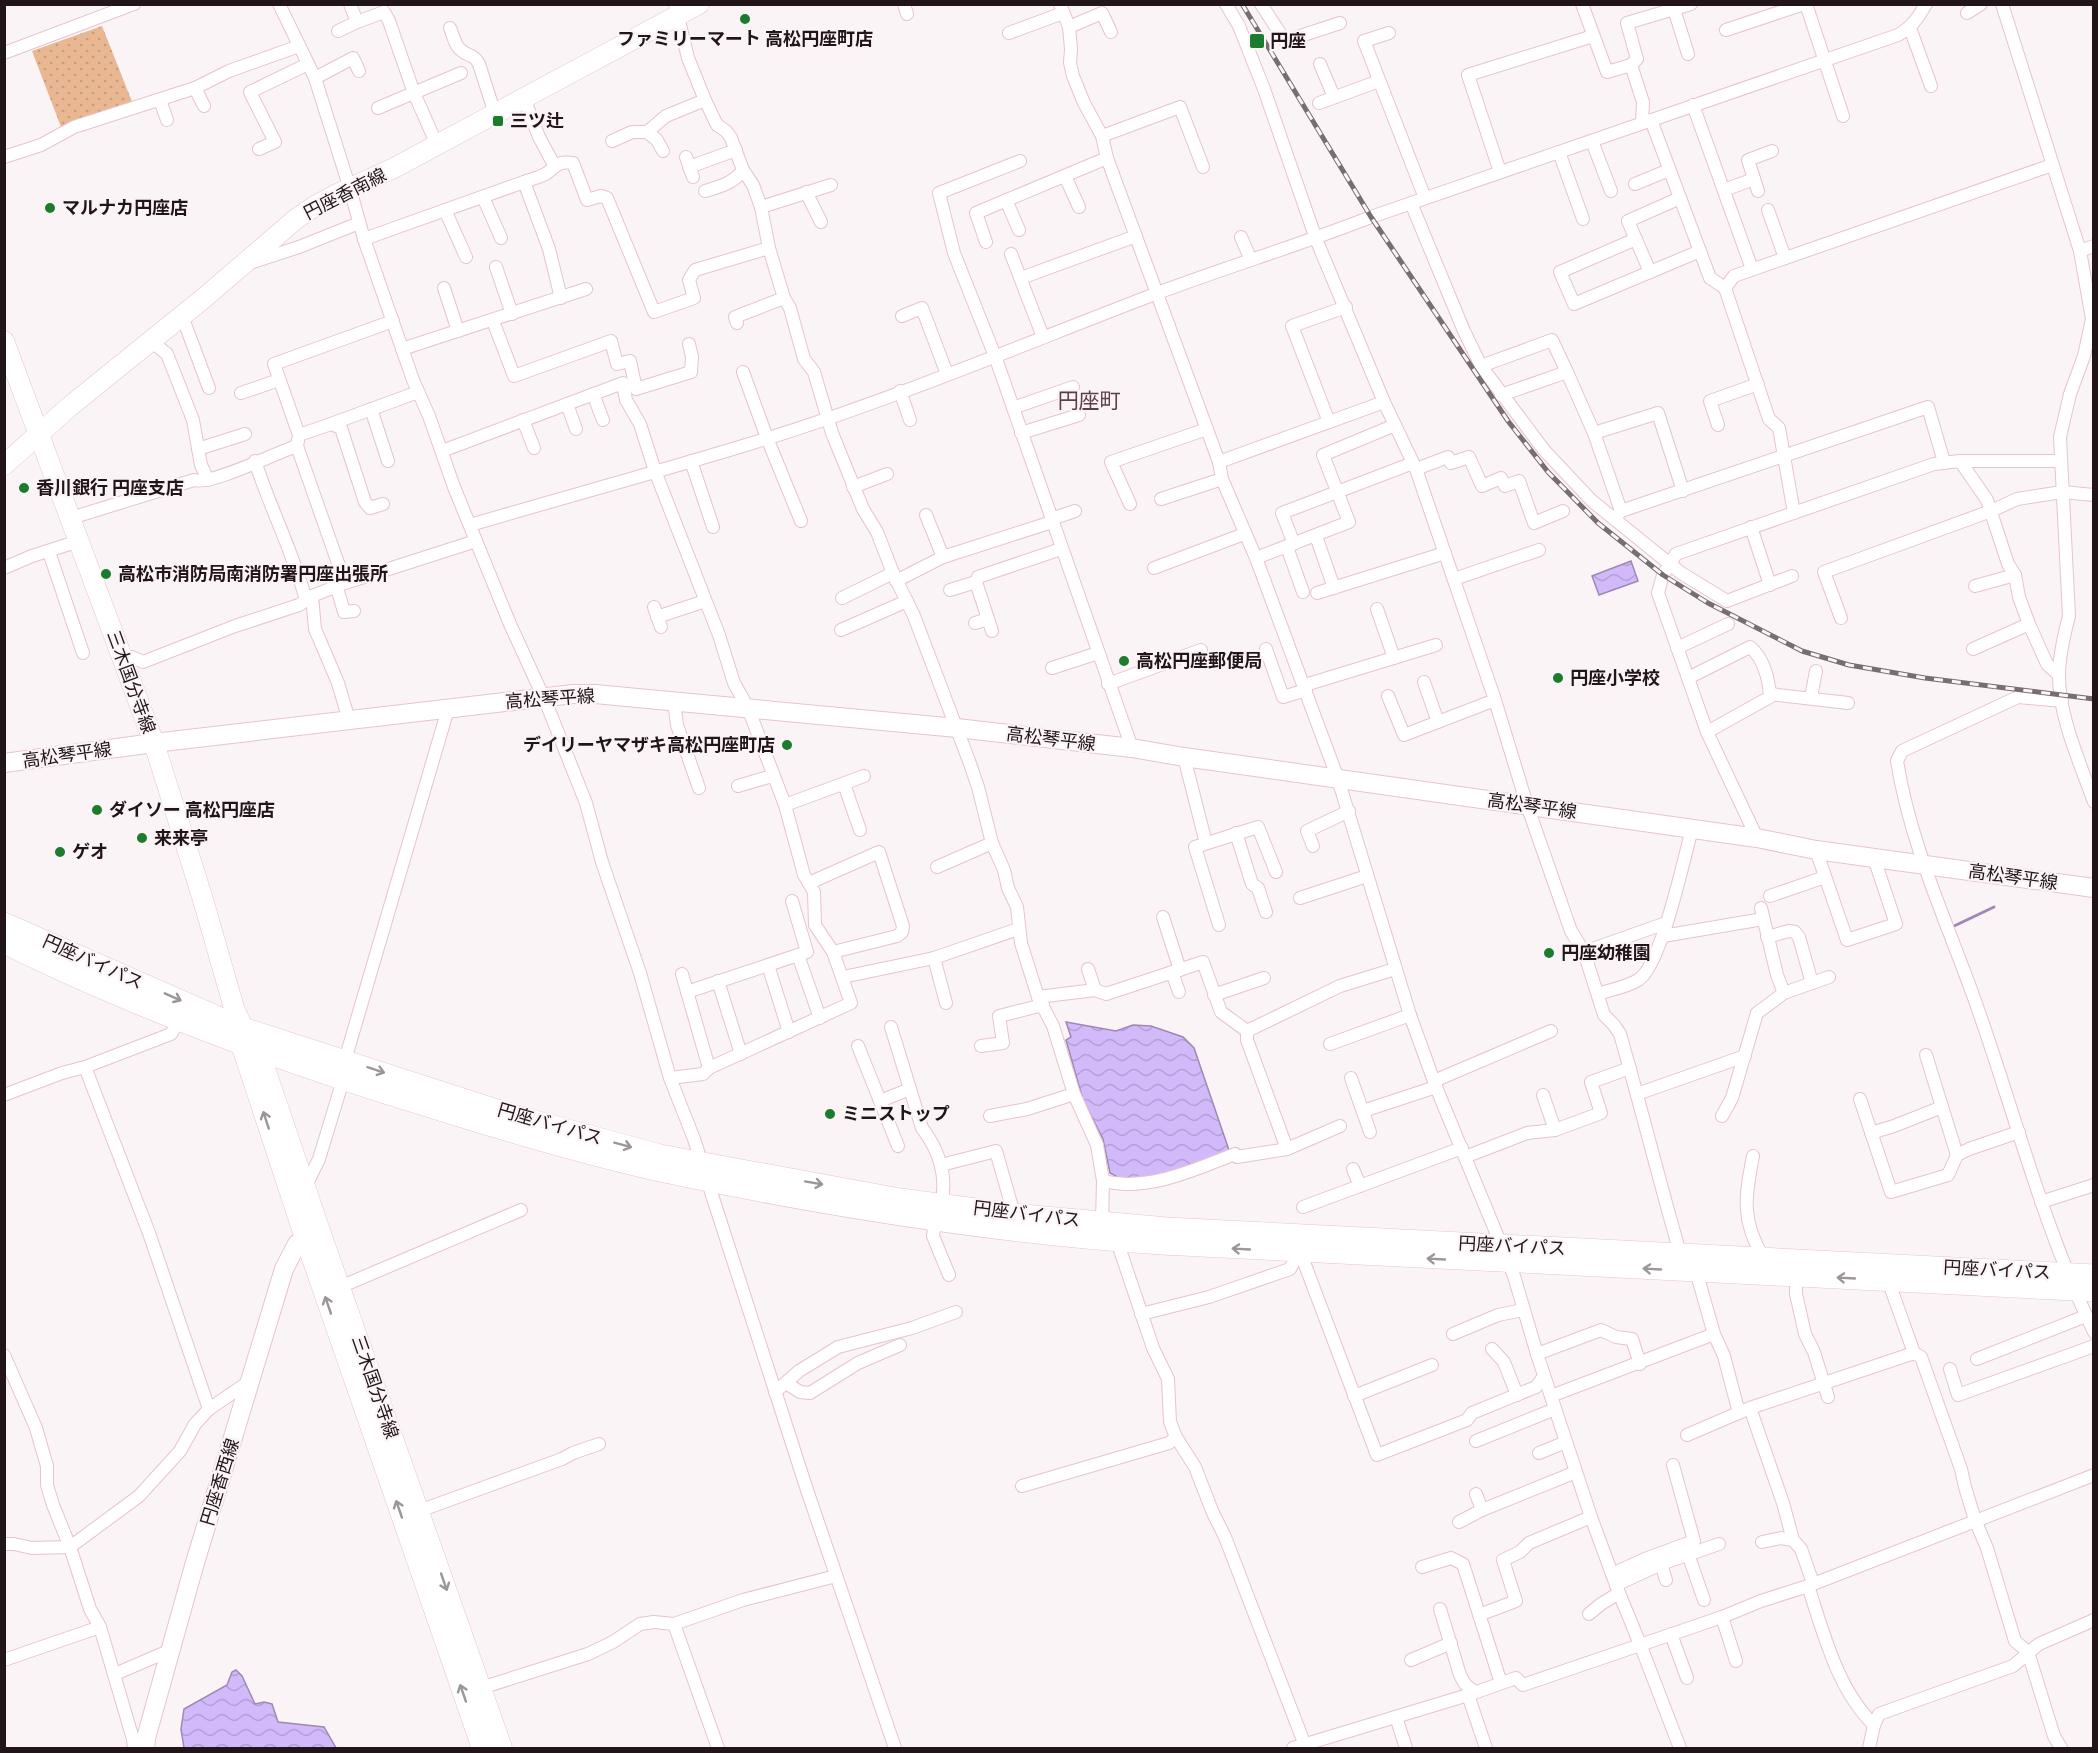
<svg xmlns="http://www.w3.org/2000/svg" width="2098" height="1753" viewBox="0 0 2098 1753" font-family="Rubik,'Noto Sans JP',sans-serif">
	<defs>
		<pattern id="park-dots" width="8" height="8" patternUnits="userSpaceOnUse" patternTransform="scale(1.5)"><rect width="8" height="8" fill="#e9b893"/><path d="M2 2h.1M6 6h.1" fill="none" stroke="#c89d7e" stroke-width="1.8" stroke-linecap="round"/></pattern>
		<pattern id="water-waves" width="16" height="10" patternUnits="userSpaceOnUse" patternTransform="scale(1.5)"><rect width="16" height="10" fill="#d2bafa"/><path d="M0 5q4-4 8 0t8 0" fill="none" stroke="#b49fd6"/></pattern>
	</defs>
	<rect width="100%" height="100%" fill="#fbf4f6"/>
	<path fill="url(#park-dots)" d="M102,26L133,104L61,127L32,51Z"/>
	<g fill="url(#water-waves)" stroke="#9d88b6" stroke-width="1.5">
		<path d="M1631,561L1638,581L1599,595L1592,576Z"/>
		<path d="M1066,1022L1116,1031L1133,1025L1151,1026L1183,1037L1194,1048L1230,1153L1165,1175L1123,1180L1110,1173L1103,1139L1083,1100L1066,1040L1071,1037Z"/>
		<path d="M236,1670L242,1676L255,1704L264,1702L272,1704L278,1722L324,1727L336,1748H184L181,1729L184,1709L227,1685L232,1672Z"/>
	</g>
	<g fill="none" stroke-linecap="round" stroke-linejoin="round">
		<path stroke="#9d88b6" stroke-width="3" d="M1952,927L1994,907"/>
		<defs>
			<g id="minor">
				<path d="M279,4L315,78L350,189L364,239L413,380L429,416L454,487L510,624L547,705L586,803L602,862L640,973L670,1078L694,1139L806,1487L895,1748"/>
				<path d="M350,4L357,22"/>
				<path d="M675,4L688,58L705,100L717,125L726,131L731,138L743,170L753,185L761,207L769,248L784,298L790,308L804,359L814,372L832,433L863,509L877,532L893,573L914,616L969,761L978,787L992,843L1004,870L1008,888L1017,907L1021,943L1038,997L1053,1026L1074,1094L1097,1145L1103,1181L1102,1223L1117,1241L1153,1348L1168,1379L1170,1422L1176,1437L1195,1467L1213,1513L1225,1537L1306,1748"/>
				<path d="M904,4L907,14"/>
				<path d="M1060,4L1069,27L1071,49L1070,63L1073,76L1084,103L1102,136L1107,158L1219,462L1222,479L1256,558L1338,779L1410,1015L1436,1087L1514,1276L1537,1354L1591,1517L1619,1593L1640,1644L1680,1748"/>
				<path d="M1226,4L1239,26L1264,89L1316,239L1384,402L1416,469L1495,700L1527,805L1571,931L1584,952L1604,1015L1614,1025L1620,1034C1641,1107 1659,1180 1680,1253"/>
				<path d="M1261,4L1285,41L1340,23"/>
				<path d="M1582,4L1607,72L1631,65L1643,102L1642,123"/>
				<path d="M1806,4L1843,116"/>
				<path d="M2002,4L2080,251L2092,319L2084,356L2070,394L2060,437L2069,616C2064,635 2059,656 2059,676C2059,717 2080,763 2094,802"/>
				<path d="M1674,9L1688,54"/>
				<path d="M1967,13L1981,4"/>
				<path d="M1069,27L1102,13L1111,32"/>
				<path d="M450,28C453,35 455,46 461,50C468,57 473,53 479,64L495,114"/>
				<path d="M1910,28L1931,86"/>
				<path d="M1726,30L1804,4"/>
				<path d="M338,31L357,22L384,12L389,21L414,93L437,145"/>
				<path d="M1009,33L1063,13"/>
				<path d="M1389,33L1364,41L1425,198"/>
				<path d="M4,53L134,4"/>
				<path d="M1320,64L1334,97"/>
				<path d="M1631,65L1637,59L1627,23L1691,4"/>
				<path d="M315,78L353,58L359,71"/>
				<path d="M195,88L204,106"/>
				<path d="M524,98L539,137L554,165"/>
				<path d="M160,100L167,120"/>
				<path d="M1319,103L1379,81"/>
				<path d="M1693,105L1752,269"/>
				<path d="M378,108L461,73"/>
				<path d="M1651,120L1710,278L1725,288L1769,419L1779,428L1794,513"/>
				<path d="M647,132L666,116L705,100"/>
				<path d="M1102,136L1180,107L1203,167"/>
				<path d="M612,141L632,132H647L657,140L663,151"/>
				<path d="M1592,141L1611,191"/>
				<path d="M259,149L275,142L250,92L308,64"/>
				<path d="M1559,152L1583,219"/>
				<path d="M4,157L41,145L74,127L195,88L229,71L299,46"/>
				<path d="M686,157L693,177"/>
				<path d="M1020,161L939,193L954,253L995,356L1132,748"/>
				<path d="M689,167L736,150"/>
				<path d="M1500,172L1468,75L1593,36"/>
				<path d="M1065,176L1079,207"/>
				<path d="M524,182L549,249L561,298"/>
				<path d="M1635,184L1669,170"/>
				<path d="M1724,190L1754,179"/>
				<path d="M705,191C719,187 734,183 743,170"/>
				<path d="M1758,191L1748,160L1772,151"/>
				<path d="M806,192L821,222"/>
				<path d="M483,197L501,238"/>
				<path d="M1006,200L1019,230"/>
				<path d="M1411,203L1464,331L1481,366L1544,450L1592,501L1681,573L1727,601L1792,576"/>
				<path d="M761,207L831,185"/>
				<path d="M445,210L466,257"/>
				<path d="M1768,210L1785,258"/>
				<path d="M1241,237L1251,260"/>
				<path d="M364,239L524,182C531,179 541,177 547,173C558,165 557,161 573,163L587,200L601,196L607,198L654,312L694,298L689,280L695,270L769,248"/>
				<path d="M1636,239L1560,272L1574,304L1700,251"/>
				<path d="M986,242L976,213L1107,158"/>
				<path d="M2080,251L2094,246"/>
				<path d="M1011,254L1043,337"/>
				<path d="M250,263L299,247L359,223"/>
				<path d="M496,267L512,314"/>
				<path d="M1650,272L1628,221L1680,198"/>
				<path d="M1021,278L1136,236"/>
				<path d="M444,288L458,331"/>
				<path d="M1725,288L1734,276L2052,165"/>
				<path d="M182,316L209,388"/>
				<path d="M902,316L922,308L947,374"/>
				<path d="M493,321L514,376L611,341L617,364L630,361L636,389L691,372L692,357L689,344"/>
				<path d="M737,323L735,317L784,298"/>
				<path d="M151,341L167,354L193,420L201,465L208,480"/>
				<path d="M402,349L586,289"/>
				<path d="M1481,366L1552,340L1567,372"/>
				<path d="M743,372L767,438L801,521"/>
				<path d="M900,391L910,420"/>
				<path d="M241,393L279,380"/>
				<path d="M593,394L603,420"/>
				<path d="M1501,395L1567,372L1594,433L1621,511L1617,516"/>
				<path d="M567,404L576,429"/>
				<path d="M1013,408L1073,387"/>
				<path d="M371,409L388,461"/>
				<path d="M523,420L534,448"/>
				<path d="M1329,422L1292,326L1346,307"/>
				<path d="M331,424L418,392"/>
				<path d="M1718,425L1710,401L1758,384"/>
				<path d="M1021,433L1079,415"/>
				<path d="M1594,433L1658,413L1683,491"/>
				<path d="M299,435L331,424L341,428L365,502L370,508L383,504"/>
				<path d="M198,449L245,434"/>
				<path d="M442,451L623,383L626,400L640,424L655,471L719,635L734,683L748,708L785,805L804,875L814,892L815,925L833,952L851,1003L709,1068L703,1074L670,1078"/>
				<path d="M255,461C270,508 293,552 306,600"/>
				<path d="M691,461L713,527"/>
				<path d="M1960,461L1987,500L2008,564L2015,575L2019,597L2029,624L2047,664L2059,675"/>
				<path d="M1219,462L1384,402"/>
				<path d="M1416,469L1448,457L1451,463L1469,457L1482,486L1501,478L1505,486L1519,481L1534,523L1563,511"/>
				<path d="M853,487L887,474"/>
				<path d="M1161,499L1222,479"/>
				<path d="M1130,504L1111,462L1207,429"/>
				<path d="M1621,511L1928,407L1944,462"/>
				<path d="M926,515L943,557"/>
				<path d="M71,518L194,480C210,486 275,453 297,446"/>
				<path d="M1051,519L1075,511"/>
				<path d="M470,525C562,498 654,473 746,445C885,403 1019,346 1155,294C1226,267 1300,245 1371,217L1898,35C1912,27 1918,18 1926,4"/>
				<path d="M1751,527L1770,585"/>
				<path d="M1316,536L1334,588"/>
				<path d="M1294,544L1282,513L1413,463"/>
				<path d="M1287,547L1303,592"/>
				<path d="M49,552L83,653"/>
				<path d="M1256,558L1349,522L1323,455L1395,425"/>
				<path d="M4,568L32,556L79,541"/>
				<path d="M1154,568L1244,534"/>
				<path d="M1454,579L1539,550"/>
				<path d="M896,581L943,557L1052,522"/>
				<path d="M345,583L297,446L299,435L274,364L393,321"/>
				<path d="M1975,586L2015,575"/>
				<path d="M337,588L344,612L354,611"/>
				<path d="M950,590L976,582"/>
				<path d="M1317,593L1445,553"/>
				<path d="M312,596L315,629L338,683L349,720"/>
				<path d="M842,598L893,573"/>
				<path d="M654,607L661,627"/>
				<path d="M1377,609L1394,658"/>
				<path d="M657,617L705,601"/>
				<path d="M1841,618L1824,572L1991,511L2017,499L2062,492L2094,495"/>
				<path d="M975,623L988,619"/>
				<path d="M841,630L907,601"/>
				<path d="M992,631L976,582L978,577L1061,549"/>
				<path d="M1677,648L1728,624"/>
				<path d="M1266,649L1283,697L1306,690"/>
				<path d="M1973,649L2029,624"/>
				<path d="M124,659L132,657L143,662L235,626L299,605L312,596L345,583L476,541"/>
				<path d="M1052,668L1098,653"/>
				<path d="M1688,678L1750,647C1764,658 1769,680 1770,697L1707,732"/>
				<path d="M1424,682L1438,722"/>
				<path d="M1108,684L1201,650"/>
				<path d="M1305,685L1436,645"/>
				<path d="M1770,694L1848,703"/>
				<path d="M1388,696L1404,735L1495,700"/>
				<path d="M1811,697L1816,671"/>
				<path d="M674,701L677,725L699,788"/>
				<path d="M2062,701L2018,697L1902,751L1897,761C1910,843 1946,920 1974,998C2014,1109 2042,1225 2094,1332"/>
				<path d="M1184,757L1206,843"/>
				<path d="M844,784L860,830"/>
				<path d="M738,786L772,776"/>
				<path d="M785,805L864,776"/>
				<path d="M1236,833L1252,884L1258,888L1266,912"/>
				<path d="M1757,838L1707,732L1658,593L1663,575L1676,554L1934,464L1960,461H2060"/>
				<path d="M1313,846L1307,831L1349,811"/>
				<path d="M1816,850L1847,940L1896,924L1874,858"/>
				<path d="M937,867L992,843"/>
				<path d="M809,883L879,852L903,926L902,932L897,936L833,952"/>
				<path d="M1770,896L1825,877"/>
				<path d="M1300,898L1367,876"/>
				<path d="M1761,908L1777,975L1784,993"/>
				<path d="M1163,917L1180,970"/>
				<path d="M1219,925L1195,847L1258,827L1276,872"/>
				<path d="M1663,936L1763,919"/>
				<path d="M1767,937L1789,931L1795,932L1799,937L1812,983"/>
				<path d="M1584,952L1666,923"/>
				<path d="M798,955L820,1018"/>
				<path d="M934,958L946,1003"/>
				<path d="M768,965L789,1032"/>
				<path d="M1088,969L1095,990"/>
				<path d="M1172,972L1179,992"/>
				<path d="M682,974L709,1068"/>
				<path d="M843,977L934,958L1018,929"/>
				<path d="M718,981L741,1054"/>
				<path d="M687,992L807,952L792,901"/>
				<path d="M1598,994C1610,990 1627,987 1638,980C1661,967 1684,858 1692,829"/>
				<path d="M1214,995L1264,978"/>
				<path d="M1038,997L1095,990L1106,994L1203,962L1221,1012L1247,1031V1040L1287,1149"/>
				<path d="M891,1027L922,1128C939,1150 948,1177 941,1204"/>
				<path d="M1247,1031L1340,986L1395,969"/>
				<path d="M1330,1044L1410,1015"/>
				<path d="M858,1046L898,1146"/>
				<path d="M981,1046L1003,1043L999,1016L1043,1005"/>
				<path d="M1926,1055L1957,1155"/>
				<path d="M345,1060L448,709"/>
				<path d="M85,1067L149,1233L209,1409"/>
				<path d="M1351,1078L1370,1132"/>
				<path d="M1434,1081L1551,1031"/>
				<path d="M1637,1094L1745,1056"/>
				<path d="M4,1095L62,1073L85,1067L171,1034L179,1020"/>
				<path d="M1543,1095L1555,1130"/>
				<path d="M1860,1099L1891,1192L1948,1175L1957,1155L1969,1149L2019,1132"/>
				<path d="M880,1101L910,1089"/>
				<path d="M1363,1111L1436,1087"/>
				<path d="M990,1116L1027,1109L1074,1094"/>
				<path d="M1722,1116L1732,1098L1757,1013L1784,993L1829,977"/>
				<path d="M1871,1133L1894,1126L1942,1107"/>
				<path d="M1753,1156C1745,1197 1741,1220 1763,1257"/>
				<path d="M1465,1157L1527,1133L1555,1130L1601,1113L1591,1082L1630,1068"/>
				<path d="M941,1165L996,1151L1014,1214"/>
				<path d="M1353,1169L1360,1186"/>
				<path d="M1103,1181C1147,1192 1194,1170 1235,1154L1237,1157L1287,1149L1340,1126"/>
				<path d="M305,1188L319,1159L343,1080"/>
				<path d="M2041,1202L2094,1185"/>
				<path d="M1303,1207L1462,1148"/>
				<path d="M935,1220L933,1236L949,1275"/>
				<path d="M1299,1249L1377,1455L1467,1420L1472,1413L1536,1387L1544,1376"/>
				<path d="M1696,1271L1714,1334L1724,1356L1739,1413"/>
				<path d="M1796,1276V1294L1805,1334L1814,1352L1828,1397"/>
				<path d="M1888,1280L1914,1353L1921,1357L1961,1469L1965,1487L1975,1520L1987,1548L2015,1641L2028,1652L2054,1736L2061,1748"/>
				<path d="M340,1287L521,1210"/>
				<path d="M1141,1314L1209,1297L1290,1269L1299,1252"/>
				<path d="M1453,1334L1498,1315L1523,1310"/>
				<path d="M1492,1349L1504,1362L1517,1395"/>
				<path d="M1537,1354L1601,1330L1616,1337L1632,1339L1640,1364"/>
				<path d="M4,1355L36,1428L47,1466V1485L53,1505L70,1547L90,1609L100,1627L133,1739L134,1748"/>
				<path d="M1977,1359L2086,1316"/>
				<path d="M1950,1369L1958,1395L2094,1346"/>
				<path d="M786,1383L800,1392L810,1393L858,1363L900,1345"/>
				<path d="M775,1392L799,1371L838,1347L912,1328L956,1312"/>
				<path d="M1354,1396L1432,1365"/>
				<path d="M1551,1396L1714,1334"/>
				<path d="M1750,1408L1783,1503L1793,1540L1801,1549L1813,1583"/>
				<path d="M1687,1435L1750,1408L1914,1353"/>
				<path d="M1476,1441L1555,1409"/>
				<path d="M1539,1453L1566,1442"/>
				<path d="M1022,1486L1169,1443L1176,1437"/>
				<path d="M1476,1494L1482,1510"/>
				<path d="M419,1511L562,1459L573,1453L599,1444"/>
				<path d="M1459,1522L1482,1510L1576,1472"/>
				<path d="M1762,1542L1781,1538L1793,1540"/>
				<path d="M4,1544H14L32,1548L70,1547L139,1496L180,1451L195,1424L209,1409L250,1381"/>
				<path d="M1688,1554L1704,1600"/>
				<path d="M1661,1564L1666,1580"/>
				<path d="M1422,1567L1451,1558L1463,1564L1501,1683"/>
				<path d="M1612,1574L1645,1559L1694,1541L1673,1465"/>
				<path d="M1616,1585L1661,1564L1719,1544"/>
				<path d="M1808,1586C1824,1634 1837,1689 1874,1725"/>
				<path d="M1440,1609L1460,1675L1465,1684L1474,1692"/>
				<path d="M1589,1614L1601,1604L1619,1593"/>
				<path d="M1479,1615L1516,1601L1503,1560L1520,1552L1529,1543L1591,1517"/>
				<path d="M1722,1617L1736,1661"/>
				<path d="M674,1624L743,1600L836,1576"/>
				<path d="M1671,1634L1687,1678"/>
				<path d="M4,1660L100,1627"/>
				<path d="M1411,1660L1451,1643"/>
				<path d="M115,1674L171,1650"/>
				<path d="M481,1688L588,1654L613,1642L640,1624L654,1622L674,1624L718,1748"/>
				<path d="M1468,1695L1486,1748"/>
				<path d="M1396,1717L1406,1748"/>
				<path d="M1293,1748L1468,1695L1516,1678L1523,1685L1722,1617L1761,1601L1808,1586L2094,1475"/>
				<path d="M1869,1748L1874,1725L1879,1714L2013,1666L2039,1644L2094,1620"/>
			</g>
			<g id="secondary">
				<path d="M4,763L154,743L573,694H595L957,728L1132,748L1184,757L1757,838L1816,850L2094,888"/>
				<path d="M145,1748L146,1738L194,1566L284,1269L297,1244L318,1232"/>
			</g>
			<g id="primary">
				<path d="M4,341L154,743L204,903L234,1008L243,1028L259,1051L320,1231L502,1748"/>
				<path d="M4,465L69,407L204,298L296,219L315,206L337,194L394,168L699,4"/>
				<path d="M243,1031L241,1044L305,1238L482,1748"/>
			</g>
			<g id="trunk">
				<path d="M4,923L243,1028L509,1114L660,1155L900,1199L1014,1214L1167,1228L2094,1275"/>
				<path d="M4,943C140,1010 282,1062 427,1106C503,1130 581,1153 660,1171C825,1206 993,1233 1162,1244L2094,1291"/>
			</g>
		</defs>
		<use href="#minor" stroke="#e8c3cd" stroke-width="14"/>
		<use href="#secondary" stroke="#e8c3cd" stroke-width="20"/>
		<use href="#primary" stroke="#e8c3cd" stroke-width="21"/>
		<use href="#trunk" stroke="#e8c3cd" stroke-width="22"/>
		<use href="#minor" stroke="#fff" stroke-width="12"/>
		<use href="#secondary" stroke="#fff" stroke-width="18"/>
		<use href="#primary" stroke="#fff" stroke-width="20"/>
		<use href="#trunk" stroke="#fff" stroke-width="21"/>
		<defs>
			<path id="rail" d="M1242,4L1371,217L1508,421L1548,472L1598,523L1663,575L1708,603L1802,651L1849,665L1925,678L2094,699"/>
		</defs>
		<use href="#rail" stroke="#786d70" stroke-width="5"/>
		<use href="#rail" stroke="#fbf4f6" stroke-width="3" stroke-dasharray="9" stroke-linecap="butt"/>
	</g>
	<defs><path id="oneway-shaft" d="M-6 0H5M1.5-3L5.5 0L1.5 3" fill="none" stroke-width="1.6" stroke-linecap="round" stroke-linejoin="round" transform="scale(1.5)"/></defs>
	<g stroke="#9c9698">
		<use href="#oneway-shaft" transform="translate(173 997) rotate(24)"/>
		<use href="#oneway-shaft" transform="translate(376 1070) rotate(18)"/>
		<use href="#oneway-shaft" transform="translate(266 1120) rotate(-108)"/>
		<use href="#oneway-shaft" transform="translate(623 1145) rotate(15)"/>
		<use href="#oneway-shaft" transform="translate(814 1183) rotate(10)"/>
		<use href="#oneway-shaft" transform="translate(1241 1249) rotate(-177)"/>
		<use href="#oneway-shaft" transform="translate(1436 1259) rotate(-177)"/>
		<use href="#oneway-shaft" transform="translate(1652 1269) rotate(-177)"/>
		<use href="#oneway-shaft" transform="translate(1846 1278) rotate(-177)"/>
		<use href="#oneway-shaft" transform="translate(328 1305) rotate(-109)"/>
		<use href="#oneway-shaft" transform="translate(399 1509) rotate(-109)"/>
		<use href="#oneway-shaft" transform="translate(444 1582) rotate(71)"/>
		<use href="#oneway-shaft" transform="translate(463 1693) rotate(-109)"/>
	</g>
	<g fill="#1b7c2e" stroke="#fbf4f6" stroke-width="2">
		<circle cx="745" cy="19" r="6"/>
		<rect x="1249" y="33" width="16" height="16" rx="3"/>
		<rect x="492" y="115" width="12" height="12" rx="3"/>
		<circle cx="50" cy="208" r="6"/>
		<circle cx="24" cy="488" r="6"/>
		<circle cx="106" cy="574" r="6"/>
		<circle cx="1124" cy="661" r="6"/>
		<circle cx="1558" cy="678" r="6"/>
		<circle cx="787" cy="745" r="6"/>
		<circle cx="97" cy="810" r="6"/>
		<circle cx="142" cy="838" r="6"/>
		<circle cx="60" cy="852" r="6"/>
		<circle cx="1549" cy="953" r="6"/>
		<circle cx="830" cy="1114" r="6"/>
	</g>
	<g text-anchor="middle" stroke-width="4.5" stroke-linejoin="round" paint-order="stroke">
		<g font-size="18" font-weight="bold" fill="#221519" stroke="#fbf4f6" text-anchor="start">
			<text x="745" y="45" text-anchor="middle">ファミリーマート 高松円座町店</text>
			<text x="1270" y="47">円座</text>
			<text x="510" y="127">三ツ辻</text>
			<text x="62" y="214">マルナカ円座店</text>
			<text x="36" y="494">香川銀行 円座支店</text>
			<text x="118" y="580">高松市消防局南消防署円座出張所</text>
			<text x="1136" y="667">高松円座郵便局</text>
			<text x="1570" y="684">円座小学校</text>
			<text x="775" y="751" text-anchor="end">デイリーヤマザキ高松円座町店</text>
			<text x="109" y="816">ダイソー 高松円座店</text>
			<text x="154" y="844">来来亭</text>
			<text x="72" y="858">ゲオ</text>
			<text x="1561" y="959">円座幼稚園</text>
			<text x="842" y="1120">ミニストップ</text>
		</g>
		<g font-size="18" fill="#221519" stroke="#fbf4f6">
			<text transform="translate(345 194) rotate(-27)" y="6">円座香南線</text>
			<text transform="translate(131 682) rotate(70)" y="6">三木国分寺線</text>
			<text transform="translate(550 699) rotate(-4)" y="6">高松琴平線</text>
			<text transform="translate(1051 739) rotate(7)" y="6">高松琴平線</text>
			<text transform="translate(67 755) rotate(-8)" y="6">高松琴平線</text>
			<text transform="translate(1532 806) rotate(8)" y="6">高松琴平線</text>
			<text transform="translate(2013 877) rotate(8)" y="6">高松琴平線</text>
			<text transform="translate(93 962) rotate(24)" y="6">円座バイパス</text>
			<text transform="translate(550 1124) rotate(16)" y="6">円座バイパス</text>
			<text transform="translate(1027 1214) rotate(7)" y="6">円座バイパス</text>
			<text transform="translate(1512 1246) rotate(3)" y="6">円座バイパス</text>
			<text transform="translate(1997 1270) rotate(3)" y="6">円座バイパス</text>
			<text transform="translate(375 1387) rotate(71)" y="6">三木国分寺線</text>
			<text transform="translate(220 1482) rotate(-73)" y="6">円座香西線</text>
		</g>
		<g font-size="21" fill="#5c3e47" stroke="#fbf4f6">
			<text x="1089" y="408">円座町</text>
		</g>
	</g>
	<rect width="2098" height="1753" fill="none" stroke="#221519" stroke-width="12"/>
</svg>
